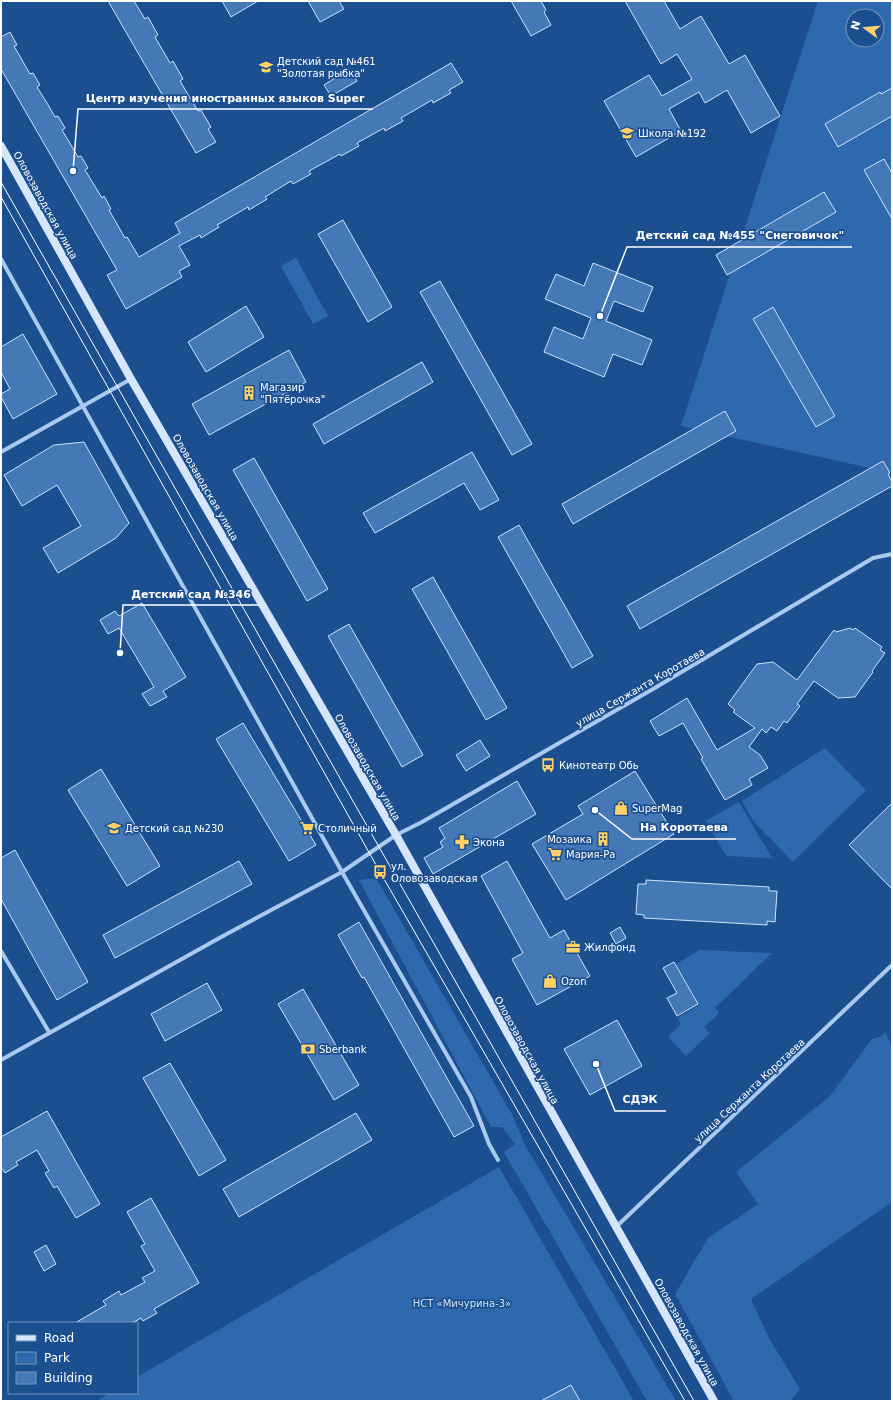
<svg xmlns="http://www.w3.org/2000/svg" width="893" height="1402" viewBox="0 0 893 1402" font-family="'DejaVu Sans',sans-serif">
	<rect width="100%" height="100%" fill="#1b4f8f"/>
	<g fill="#2e69ad" fill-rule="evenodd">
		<path d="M818,1H892V473L681,426ZM853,16H877V40H853Z"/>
		<path d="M296,258L328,316L313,324L281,266Z"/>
		<path d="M825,748L866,790L793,862L754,822L742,801Z"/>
		<path d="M739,802L772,858L726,856L706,821Z"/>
		<path d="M376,878L513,1116L525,1145L676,1401H647L504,1152L515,1144L502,1127H491L359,880Z"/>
		<path d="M700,950L772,953L715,1008L719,1013L704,1027L710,1033L686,1056L668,1037L681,1024L678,1018L699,1005L676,964Z"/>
		<path d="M885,1032L892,1046V1202L751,1299L769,1338L800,1389L791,1401H734L675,1294L708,1238L758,1204L736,1172L830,1096L872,1039L882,1036Z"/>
		<path d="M499,1167L634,1401H96L110,1393H137V1377Z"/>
	</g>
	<g fill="#4478b7" stroke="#cfe3fa">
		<path d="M108,1H134L145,19L148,17L158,35L155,37L170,63L173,61L183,79L180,81L198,111L201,110L211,127L208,129L216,142L196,153Z"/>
		<path d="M222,1H258L231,17Z"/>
		<path d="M308,1H339L344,9L320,22Z"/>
		<path d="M511,1H541L546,10L544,12L551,25L531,36Z"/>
		<path d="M625,1H664L680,29L701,16L729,64L745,55L780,116L751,133L727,90L705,103L699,92L669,109L681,131L636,157L604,101L649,75L662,96L692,79L677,54L661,64Z"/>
		<path d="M10,32L17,45L14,46L30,74L33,73L40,85L37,87L47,103L55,117L58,116L65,128L62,130L78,157L81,156L88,168L85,170L102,198L104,196L111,209L109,210L125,238L127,237L139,257L180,233L175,223L451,63L463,82L449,90L451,93L433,103L432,100L401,118L403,121L385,131L384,128L357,143L359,146L341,156L340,154L309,171L311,174L293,184L291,181L265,197L267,199L249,210L248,207L217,225L219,227L201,238L200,235L179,246L190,265L179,271L182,277L126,309L107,275L117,270L1,69V37Z"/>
		<path d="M349,69L357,81L331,96L324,85Z"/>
		<path d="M892,88V116L838,147L825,124L880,92L881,94Z"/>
		<path d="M884,159L892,173V219L864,170Z"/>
		<path d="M824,192L836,212L727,275L716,255Z"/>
		<path d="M343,220L392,307L368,322L318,234Z"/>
		<path d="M593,263L653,287L643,312L614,301L606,321L652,340L642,365L613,354L604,377L544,352L554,327L583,339L591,318L545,299L556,274L584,286Z"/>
		<path d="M440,281L532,444L512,455L420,292Z"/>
		<path d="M246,306L264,337L206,372L188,342Z"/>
		<path d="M773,307L835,416L816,427L753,319Z"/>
		<path d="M23,334L57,394L13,419L1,397V394L10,389L1,372V347Z"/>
		<path d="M289,350L306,382L209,435L192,404Z"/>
		<path d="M422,362L433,382L324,444L313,424Z"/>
		<path d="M725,411L736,431L573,524L562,504Z"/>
		<path d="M84,442L129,523L116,538L58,573L43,548L81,526L57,485L22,506L4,475L54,445Z"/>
		<path d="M472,452L499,500L480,510L464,483L375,533L363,513Z"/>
		<path d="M254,458L328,589L307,601L233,470Z"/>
		<path d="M883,461L890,473L888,474L892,482V486L640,629L627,606Z"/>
		<path d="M519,525L593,656L572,668L498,537Z"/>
		<path d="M433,577L507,708L486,720L412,589Z"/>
		<path d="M142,603L186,677L163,691L167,697L150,706L142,694L154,687L119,628L108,634L100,620L115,611L119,616Z"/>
		<path d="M349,624L423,755L402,767L328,636Z"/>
		<path d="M850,628L853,630L855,628L882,647L880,650L885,653L872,671L873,672L855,697L838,698L814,681L797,704L800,706L787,723L784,721L777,731L771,727L766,733L762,729L749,747L760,755L768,768L749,779L752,785L725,800L701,759L703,758L683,723L659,736L650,721L687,698L717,750L755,728L733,712L735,710L728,704L757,664L773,662L797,680L834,630L836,632Z"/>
		<path d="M243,723L316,845L289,861L216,739Z"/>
		<path d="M480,740L490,756L466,771L456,755Z"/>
		<path d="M101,769L160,866L127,886L68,790Z"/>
		<path d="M635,771L674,834L566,900L532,844L583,814L578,806Z"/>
		<path d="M517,781L536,814L433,874L424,858L443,847L440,842L445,838L439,828Z"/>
		<path d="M892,803V889L849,845Z"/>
		<path d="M15,850L88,982L57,1000L1,899V858Z"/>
		<path d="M239,861L252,884L115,958L103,935Z"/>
		<path d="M507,861L550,938L564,930L590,976L537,1005L512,959L523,953L481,876Z"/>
		<path d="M646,880L769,887V891H777L775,922L767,921V925L644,918V915L636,914L638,884H646Z"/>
		<path d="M359,922L474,1126L454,1137L364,977L362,978L338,935Z"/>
		<path d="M620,927L626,938L616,944L610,933Z"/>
		<path d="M674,962L698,1004L677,1016L667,998L677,993L663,968Z"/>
		<path d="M207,983L222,1010L165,1041L151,1014Z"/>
		<path d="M303,989L359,1085L334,1100L278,1004Z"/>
		<path d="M617,1020L642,1066L590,1095L564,1049Z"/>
		<path d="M170,1063L226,1160L199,1176L143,1078Z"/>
		<path d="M47,1111L100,1204L76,1218L57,1186L54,1188L45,1173L49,1171L37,1150L16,1162L18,1165L5,1173L1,1167V1137Z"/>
		<path d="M356,1113L372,1140L239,1217L223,1189Z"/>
		<path d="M151,1198L199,1283L154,1309L157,1313L143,1321L141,1318L132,1323H75L106,1305L103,1301L119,1291L121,1295L145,1282L142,1278L155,1271L141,1246L145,1244L127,1212Z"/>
		<path d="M46,1245L56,1264L44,1271L34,1252Z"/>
		<path d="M571,1385L580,1401H541Z"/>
	</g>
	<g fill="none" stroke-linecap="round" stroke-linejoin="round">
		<g stroke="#a9c9ee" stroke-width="4">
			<path d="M1,259L342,872L471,1097L489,1144L498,1160"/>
			<path d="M1,452L131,379"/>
			<path d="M1,951L49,1032"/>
			<path d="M1,1060L223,936L342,872L396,835L422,822L653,689L873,558L892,554"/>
			<path d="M617,1226L892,965"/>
		</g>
		<path stroke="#d6e6fa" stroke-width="8" d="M1,146L131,379L396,835L714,1401"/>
		<g stroke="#fff" stroke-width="1">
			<path d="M1,182L694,1401"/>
			<path d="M1,197L380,872L685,1401"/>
		</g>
	</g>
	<defs>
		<symbol id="school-bare" viewBox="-9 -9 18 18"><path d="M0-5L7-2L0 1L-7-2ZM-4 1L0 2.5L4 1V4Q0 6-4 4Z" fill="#ffd166" stroke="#1b4f8f" stroke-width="2.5" paint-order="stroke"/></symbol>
		<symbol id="building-bare" viewBox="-9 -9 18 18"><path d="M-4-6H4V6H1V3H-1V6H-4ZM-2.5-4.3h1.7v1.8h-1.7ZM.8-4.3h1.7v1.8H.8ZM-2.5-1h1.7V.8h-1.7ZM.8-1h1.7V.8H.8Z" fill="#ffd166" stroke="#1b4f8f" stroke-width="2.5" paint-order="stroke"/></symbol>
		<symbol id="bus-bare" viewBox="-9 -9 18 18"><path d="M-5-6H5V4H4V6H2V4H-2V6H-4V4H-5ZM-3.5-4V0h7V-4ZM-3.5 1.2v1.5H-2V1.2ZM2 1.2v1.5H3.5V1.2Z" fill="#ffd166" stroke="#1b4f8f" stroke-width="2.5" paint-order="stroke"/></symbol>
		<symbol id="shop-bare" viewBox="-9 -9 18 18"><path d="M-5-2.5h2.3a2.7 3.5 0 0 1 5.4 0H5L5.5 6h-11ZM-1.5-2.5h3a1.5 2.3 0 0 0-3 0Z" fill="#ffd166" stroke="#1b4f8f" stroke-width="2.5" paint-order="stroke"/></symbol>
		<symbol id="supermarket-bare" viewBox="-9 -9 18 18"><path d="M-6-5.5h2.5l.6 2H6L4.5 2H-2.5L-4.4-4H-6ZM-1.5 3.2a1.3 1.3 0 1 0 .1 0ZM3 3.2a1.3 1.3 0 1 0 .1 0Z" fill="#ffd166" stroke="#1b4f8f" stroke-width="2.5" paint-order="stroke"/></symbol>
		<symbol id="pharmacy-bare" viewBox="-9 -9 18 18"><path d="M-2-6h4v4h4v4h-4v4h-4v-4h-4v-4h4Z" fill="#ffd166" stroke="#1b4f8f" stroke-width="2.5" paint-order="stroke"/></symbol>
		<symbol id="office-bare" viewBox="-9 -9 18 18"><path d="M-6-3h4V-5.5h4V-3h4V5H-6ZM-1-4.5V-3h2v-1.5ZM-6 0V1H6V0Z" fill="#ffd166" stroke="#1b4f8f" stroke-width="2.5" paint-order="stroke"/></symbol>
		<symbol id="bank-bare" viewBox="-9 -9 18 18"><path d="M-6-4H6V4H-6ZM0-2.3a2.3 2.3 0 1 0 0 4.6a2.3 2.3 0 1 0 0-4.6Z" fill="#ffd166" stroke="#1b4f8f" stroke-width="2.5" paint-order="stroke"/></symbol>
	</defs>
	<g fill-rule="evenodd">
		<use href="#school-bare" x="256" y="57" width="20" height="20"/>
		<use href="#school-bare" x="617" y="123" width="20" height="20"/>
		<use href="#building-bare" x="239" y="383" width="20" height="20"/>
		<use href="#bus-bare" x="538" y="755" width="20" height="20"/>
		<use href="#shop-bare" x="611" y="798" width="20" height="20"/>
		<use href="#school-bare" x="104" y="818" width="20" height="20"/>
		<use href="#supermarket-bare" x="297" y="818" width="20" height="20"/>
		<use href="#building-bare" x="593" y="829" width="20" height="20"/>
		<use href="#pharmacy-bare" x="452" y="832" width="20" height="20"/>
		<use href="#supermarket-bare" x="545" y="844" width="20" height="20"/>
		<use href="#bus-bare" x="370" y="862" width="20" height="20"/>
		<use href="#office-bare" x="563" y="937" width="20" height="20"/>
		<use href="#shop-bare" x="540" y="971" width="20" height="20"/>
		<use href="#bank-bare" x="298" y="1039" width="20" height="20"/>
	</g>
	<g text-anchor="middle" stroke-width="3.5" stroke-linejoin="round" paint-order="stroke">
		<g font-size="10" fill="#fff" stroke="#1b4f8f" text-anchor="start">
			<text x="277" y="65">Детский сад №461<tspan x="277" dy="12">"Золотая рыбка"</tspan></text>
			<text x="638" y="137">Школа №192</text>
			<text x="260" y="391">Магазир<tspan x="260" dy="12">"Пятёрочка"</tspan></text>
			<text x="559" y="769">Кинотеатр Обь</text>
			<text x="632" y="812">SuperMag</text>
			<text x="125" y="832">Детский сад №230</text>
			<text x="318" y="832">Столичный</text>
			<text x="592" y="843" text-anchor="end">Мозаика</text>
			<text x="473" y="846">Экона</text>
			<text x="566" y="858">Мария-Ра</text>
			<text x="391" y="870">ул.<tspan x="391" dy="12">Оловозаводская</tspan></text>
			<text x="584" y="951">Жилфонд</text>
			<text x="561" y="985">Ozon</text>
			<text x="319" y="1053">Sberbank</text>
		</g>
		<g font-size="10" fill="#fff" stroke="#1b4f8f">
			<text transform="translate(46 205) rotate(61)" y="4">Оловозаводская улица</text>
			<text transform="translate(206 487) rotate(60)" y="4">Оловозаводская улица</text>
			<text transform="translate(640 687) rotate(-30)" y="4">улица Сержанта Коротаева</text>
			<text transform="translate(368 767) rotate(60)" y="4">Оловозаводская улица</text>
			<text transform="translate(527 1050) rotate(61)" y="4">Оловозаводская улица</text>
			<text transform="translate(749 1090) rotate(-43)" y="4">улица Сержанта Коротаева</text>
			<text transform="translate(687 1332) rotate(61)" y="4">Оловозаводская улица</text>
		</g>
		<g font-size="10" fill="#cfe3fa" stroke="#1b4f8f">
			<text x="462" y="1307">НСТ «Мичурина-3»</text>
		</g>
	</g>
	<path fill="none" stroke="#fff" stroke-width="1.5" d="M73 171L78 109H373M600 316L627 247H852M120 653L123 605H259M595 810L632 839H736M596 1064L615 1111H666"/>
	<g fill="#fff" stroke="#1b4f8f" stroke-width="1.5">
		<circle cx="73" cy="171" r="4"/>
		<circle cx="600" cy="316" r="4"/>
		<circle cx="120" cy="653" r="4"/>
		<circle cx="595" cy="810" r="4"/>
		<circle cx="596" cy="1064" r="4"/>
	</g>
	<g font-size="11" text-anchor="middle" font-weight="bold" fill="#fff" stroke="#1b4f8f" stroke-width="3.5" stroke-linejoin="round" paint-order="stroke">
		<text x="225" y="102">Центр изучения иностранных языков Super</text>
		<text x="740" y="239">Детский сад №455 "Снеговичок"</text>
		<text x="191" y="598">Детский сад №346</text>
		<text x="684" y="831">На Коротаева</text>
		<text x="640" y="1103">СДЭК</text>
	</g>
	<rect width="893" height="1402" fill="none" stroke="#ffffff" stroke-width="4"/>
	<rect x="8" y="1322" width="130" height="72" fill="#1b4f8f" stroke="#7695bc"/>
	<rect x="16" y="1335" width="20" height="6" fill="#d6e6fa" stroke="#7695bc"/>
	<text x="44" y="1342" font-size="12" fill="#ffffff">Road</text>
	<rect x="16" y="1352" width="20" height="12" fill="#2e69ad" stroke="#7695bc"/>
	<text x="44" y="1362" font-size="12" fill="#ffffff">Park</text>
	<rect x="16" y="1372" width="20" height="12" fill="#4478b7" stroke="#7695bc"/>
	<text x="44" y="1382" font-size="12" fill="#ffffff">Building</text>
	<g transform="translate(865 28) rotate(286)"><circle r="19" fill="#1b4f8f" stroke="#7695bc"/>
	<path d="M0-3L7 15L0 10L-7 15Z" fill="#ffd166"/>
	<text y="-6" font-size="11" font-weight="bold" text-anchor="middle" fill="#ffffff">N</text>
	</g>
</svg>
